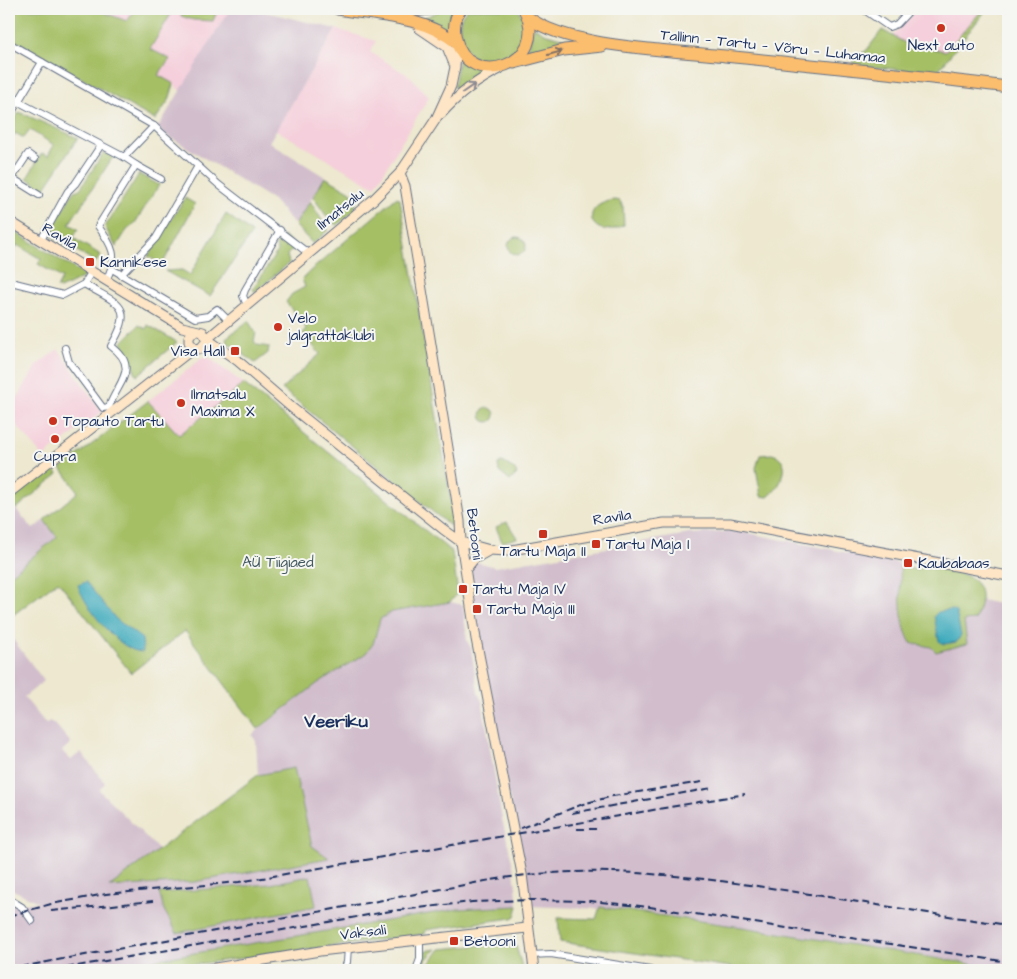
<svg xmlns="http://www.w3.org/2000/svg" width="1017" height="979" viewBox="0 0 1017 979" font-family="'Architects Daughter',sans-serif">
	<rect width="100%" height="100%" fill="#f6f6f2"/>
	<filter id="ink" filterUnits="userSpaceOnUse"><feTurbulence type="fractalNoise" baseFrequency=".02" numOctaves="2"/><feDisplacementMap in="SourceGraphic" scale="10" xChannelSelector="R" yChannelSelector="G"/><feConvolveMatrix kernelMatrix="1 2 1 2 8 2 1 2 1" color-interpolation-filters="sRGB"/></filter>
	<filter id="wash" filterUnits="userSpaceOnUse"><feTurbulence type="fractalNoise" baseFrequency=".0096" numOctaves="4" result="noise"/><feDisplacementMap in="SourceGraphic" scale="20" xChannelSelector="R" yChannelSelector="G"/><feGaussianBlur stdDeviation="1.12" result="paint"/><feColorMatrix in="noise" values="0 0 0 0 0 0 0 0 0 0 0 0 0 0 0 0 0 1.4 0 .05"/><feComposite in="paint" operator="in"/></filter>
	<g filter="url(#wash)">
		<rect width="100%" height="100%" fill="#ede8cf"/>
		<g fill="#f5cfdb">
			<path d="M94,9H136L127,21Z"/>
			<path d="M164,9H182L181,16L213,21L218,9H230L181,92L174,84L158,75L150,49L171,14Z"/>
			<path d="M918,9H985L940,66L870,60Z"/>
			<path d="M336,29L376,41L370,52L411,77L429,97L375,187L276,130Z"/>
			<path d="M58,349L102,412L43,457L9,416V412L37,365Z"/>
			<path d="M202,358H209L244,384L179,436L148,401Z"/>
		</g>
		<g fill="#d1bdcc" fill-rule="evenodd">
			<path d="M230,9H253L336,29L269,142L325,177L295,225L273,200L157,129Z"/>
			<path d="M16,509L33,529L44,520L57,537L9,576V517Z"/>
			<path d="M738,531L899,563L901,603L906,634L911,643L931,647L964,621L975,620L981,600L1008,606V969L630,910L530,906L526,869L500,758L482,661L471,574L473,564L477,562L495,567L689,534Z"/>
			<path d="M450,602L463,605L467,641L471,648L478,693L482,701L502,819L514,870L518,906L458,909L90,970H9V905L38,902L9,888V634L44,681L24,697L46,724L49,721L55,724L71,743L62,751L71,760L81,752L105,783L99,790L160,851L110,886L328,858L312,846L294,768L258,775L256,741L252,735L318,683L365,654L373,644L380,619L392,612ZM310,876L164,910L159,892L271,884Z"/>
		</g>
		<g fill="#a5bf65" stroke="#607762">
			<path d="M9,9H94L127,21L136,9H164L171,14L150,49L170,59L158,75L174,84L169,100L155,120L9,37Z"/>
			<path d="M182,9H218L213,21L193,20L181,16Z"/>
			<path d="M444,9H457L450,33L421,19Z"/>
			<path d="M467,9H517C525,17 525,24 524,34C520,74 462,73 460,30C459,22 461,15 467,9Z"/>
			<path d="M983,9H987L936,73L852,65L855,56L866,51L882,30L909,45L946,51Z"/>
			<path d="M534,27L544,33L567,40V42L526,56Z"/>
			<path d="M459,58L483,72L457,90L454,87Z"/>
			<path d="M19,112L78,138L44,189L27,178L42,153L48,156L54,145L30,130L24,138L15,133L9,144V129Z"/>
			<path d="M104,152L113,157L69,224L78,229L73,238L101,255L96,262L48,234L74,191L80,189Z"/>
			<path d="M139,174L159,185L135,223L127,230L116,247L105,227Z"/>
			<path d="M325,177L351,192L356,200L354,211L337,225L330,221L313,197Z"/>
			<path d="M397,197L400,199L454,518L452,525H449L282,389L320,354L303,334L306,328L286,302L292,294L305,287L302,279L309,272Z"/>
			<path d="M185,198L195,204L162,265L148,256Z"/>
			<path d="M615,200L620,201L623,207L624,225C592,243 575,205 615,200Z"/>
			<path d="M310,201L328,230L313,244L295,225Z"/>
			<path d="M226,214L252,233L210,296L165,271L182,270L190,275Z"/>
			<path d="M9,228L86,276L60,289L57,288L62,278L38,264L41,259L17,245L12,254L9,253Z"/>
			<path d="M283,236L296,246L287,255L289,263L255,292L253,289L277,252L276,243Z"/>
			<circle cx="517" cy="246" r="9"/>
			<path d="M248,321L256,333L254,341L257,345L269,347L268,353L255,363L227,342L226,338Z"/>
			<path d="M139,325L146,329L148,325L177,342L137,376L122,342Z"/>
			<path d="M244,384L452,552L458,593L450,602L392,612L380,619L373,644L365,654L318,683L258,729L185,631L131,673L58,581L9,618V576L57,537L44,520L78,492L61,468L148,401L179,435Z"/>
			<circle cx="488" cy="415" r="7"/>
			<path d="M772,454C795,460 781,487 768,497L761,496L756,468L760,455Z"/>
			<path d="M503,462L514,469L517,474L510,481L499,472L498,464Z"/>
			<path d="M49,466L53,467L58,474L16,509L9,497Z"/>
			<path d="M507,522L517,538L502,542L496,527Z"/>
			<path d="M900,566L917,570L919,566C940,570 985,569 981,601C980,607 977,614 975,620L964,621L967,644L936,652L931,647L911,643C898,621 901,591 900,566Z"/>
			<path d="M294,768L312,846L329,858L194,882L109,887L258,775Z"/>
			<path d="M310,876L316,906L177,933L164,910L159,893L271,884Z"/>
			<path d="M518,906L515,916L512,918L426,930L425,934L153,970V960L458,909Z"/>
			<path d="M600,907L742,927L1008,970H750L560,942L558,918L596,919Z"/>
			<path d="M496,944L516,946L523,970H439L428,965L440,949Z"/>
			<path d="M436,949L423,963L424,951Z"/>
		</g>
		<g fill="#3ba9bb" stroke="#2b6c8c">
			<path d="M86,582L116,619L142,639L143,652C120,653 84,606 78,585Z"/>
			<path d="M951,610L956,612L961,635L957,642L944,644L939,641L934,616L938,612Z"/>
		</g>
	</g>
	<g filter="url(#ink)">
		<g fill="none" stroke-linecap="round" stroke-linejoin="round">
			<defs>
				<g id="street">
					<path d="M863,9L889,27L897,24L911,9"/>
					<path d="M9,43L42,62L9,117"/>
					<path d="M42,62L154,126L219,185L308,253"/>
					<path d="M19,102L124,157L154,126"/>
					<path d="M124,157L136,165"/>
					<path d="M12,178L39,195"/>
					<path d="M9,180L12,178L28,154L35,159"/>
					<path d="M41,240L68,191L75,184L101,145"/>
					<path d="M112,269L195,318L208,316L217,309L226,318"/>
					<path d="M121,275L156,238L198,166"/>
					<path d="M106,280C119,256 113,247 98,226L136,165L161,179"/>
					<path d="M15,283L63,295L84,284L92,271"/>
					<path d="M84,284C118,304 136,305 111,346C141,368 117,383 109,407L112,412"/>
					<path d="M247,305L243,296L245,290L280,230"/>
					<path d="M65,348L69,362L103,408L109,407"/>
					<path d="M9,899L22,907L32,921"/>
					<path d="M531,955L551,954L650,970"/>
					<path d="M344,970L347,962L348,947"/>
					<path d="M416,970L420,959V939"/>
				</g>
				<g id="secondary">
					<path d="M419,28L447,47L454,64"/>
					<path d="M441,114C458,95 477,80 500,69"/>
					<path d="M400,173L405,186L460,521L461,542L476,639L522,874L534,970"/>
					<path d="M9,221L182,327L203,332L207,341L200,349L194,348L189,342V337L194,331"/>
					<path d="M207,339L238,361L291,407L443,529L461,542L490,550L506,551L664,523H730L1008,576"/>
					<path d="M207,339L374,199L400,173L436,119L451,86L455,67L457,43"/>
					<path d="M9,493L194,348"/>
					<path d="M466,569L474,559L490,550"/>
					<path d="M203,970L320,951L527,928"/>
				</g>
				<g id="highway">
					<path d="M338,9C379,16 423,16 457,43"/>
					<path d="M461,9C455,17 453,28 456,39C467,92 553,66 524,9"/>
					<path d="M386,10L410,11L430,9"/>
					<path d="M529,18C569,48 673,50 725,56C819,66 914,75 1008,87"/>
					<path d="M514,63L564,50L602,46"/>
				</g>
			</defs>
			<use href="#street" stroke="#647086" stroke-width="8"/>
			<use href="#secondary" stroke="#647086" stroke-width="11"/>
			<use href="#highway" stroke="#647086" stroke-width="13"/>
			<use href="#street" stroke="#fff" stroke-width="6"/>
			<use href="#secondary" stroke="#fde5c5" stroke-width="9"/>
			<use href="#highway" stroke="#fbbd6e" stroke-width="11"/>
			<g stroke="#1b2f5e" stroke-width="2" stroke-dasharray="8 4" stroke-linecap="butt">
				<path d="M572,813L712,788"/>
				<path d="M521,828L583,804L613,796L702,782"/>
				<path d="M577,829H596"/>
				<path d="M51,911L153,901"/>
				<path d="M9,916L51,904L106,894L239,882L745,794"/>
				<path d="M9,969L491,880C595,862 700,877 803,893C871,904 940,915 1008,925"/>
				<path d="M54,970L391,911L472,902L529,900L590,901L650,907L1008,962"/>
			</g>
		</g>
		<defs><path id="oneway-shaft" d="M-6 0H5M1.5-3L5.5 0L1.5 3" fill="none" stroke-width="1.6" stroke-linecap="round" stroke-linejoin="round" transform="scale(1.25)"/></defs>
		<use stroke="#806f65" href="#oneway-shaft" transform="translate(555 53) rotate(-15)"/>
		<use stroke="#8c8a92" href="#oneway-shaft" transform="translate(469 88) rotate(-35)"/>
	</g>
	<g fill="#c8321e" stroke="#f6f6f2" stroke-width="2">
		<circle cx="941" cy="28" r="5"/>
		<rect x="85" y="257" width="10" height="10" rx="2.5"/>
		<circle cx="278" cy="327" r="5"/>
		<rect x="230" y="346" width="10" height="10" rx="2.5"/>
		<circle cx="181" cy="403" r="5"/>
		<circle cx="53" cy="421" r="5"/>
		<circle cx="55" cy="439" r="5"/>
		<rect x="538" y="529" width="10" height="10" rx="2.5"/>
		<rect x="591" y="539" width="10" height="10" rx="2.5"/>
		<rect x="903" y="558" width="10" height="10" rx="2.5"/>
		<rect x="458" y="584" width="10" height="10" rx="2.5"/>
		<rect x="472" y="604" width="10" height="10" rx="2.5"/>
		<rect x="449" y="936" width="10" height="10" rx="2.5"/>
	</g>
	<g text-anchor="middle" stroke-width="4" stroke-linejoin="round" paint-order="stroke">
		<g font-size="15" fill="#1b2f5e" stroke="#f6f6f2" text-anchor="start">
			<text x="941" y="50" text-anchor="middle">Next auto</text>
			<text x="100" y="267">Kannikese</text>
			<text x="288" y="323">Velo<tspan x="288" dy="17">jalgrattaklubi</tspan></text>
			<text x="225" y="356" text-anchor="end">Visa Hall</text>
			<text x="191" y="399">Ilmatsalu<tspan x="191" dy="17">Maxima X</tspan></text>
			<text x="63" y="426">Topauto Tartu</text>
			<text x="55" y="461" text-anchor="middle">Cupra</text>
			<text x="606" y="549">Tartu Maja I</text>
			<text x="543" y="556" text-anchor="middle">Tartu Maja II</text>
			<text x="918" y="568">Kaubabaas</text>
			<text x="473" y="594">Tartu Maja IV</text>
			<text x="487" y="614">Tartu Maja III</text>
			<text x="464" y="946">Betooni</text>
		</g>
		<g font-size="15" fill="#1b2f5e" stroke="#f6f6f2">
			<text transform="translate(773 46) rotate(6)" y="5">Tallinn — Tartu — Võru — Luhamaa</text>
			<text transform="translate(340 209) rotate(-39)" y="5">Ilmatsalu</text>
			<text transform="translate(60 236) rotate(31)" y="5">Ravila</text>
			<text transform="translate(612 517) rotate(-9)" y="5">Ravila</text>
			<text transform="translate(475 534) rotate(83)" y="5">Betooni</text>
			<text transform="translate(363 932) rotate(-7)" y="5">Vaksali</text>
		</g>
		<g font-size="15" fill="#445a60" stroke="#f6f6f2">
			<text x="278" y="567">AÜ Tiigiaed</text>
		</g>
		<g font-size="18" font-weight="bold" fill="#1b2f5e" stroke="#f6f6f2">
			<text x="336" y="727">Veeriku</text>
		</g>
	</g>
	<rect width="1017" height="979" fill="none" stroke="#f6f6f2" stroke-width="30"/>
</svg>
